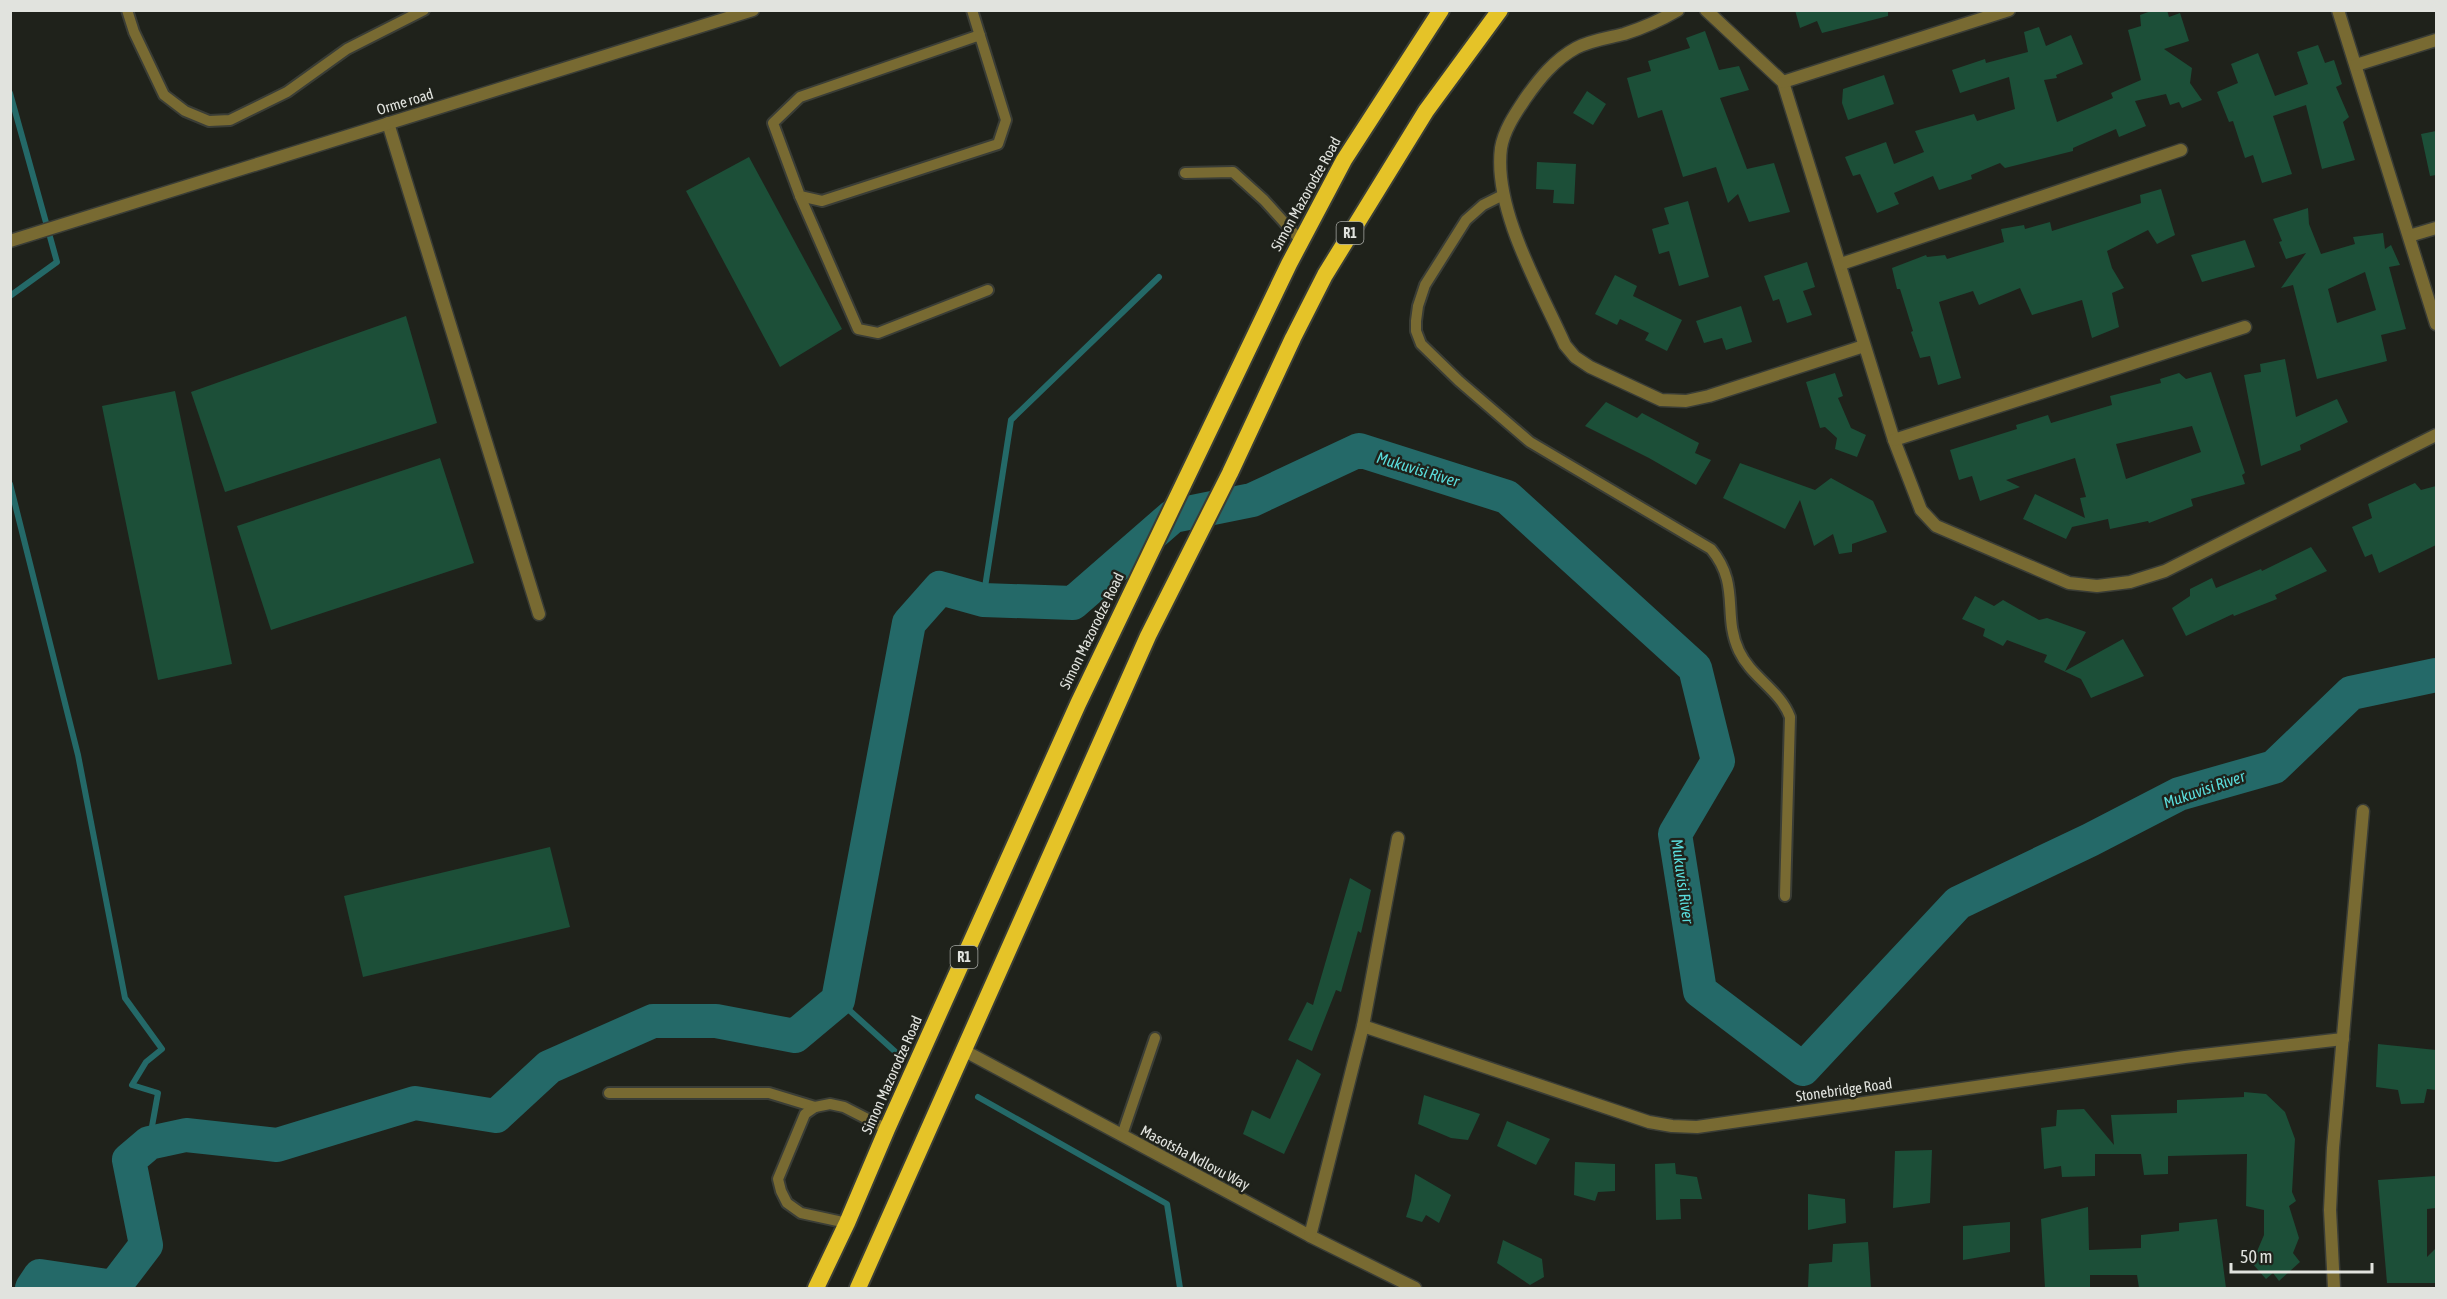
<svg xmlns="http://www.w3.org/2000/svg" width="2447" height="1299" viewBox="0 0 2447 1299" font-family="'Asap Condensed',sans-serif">
	<rect width="100%" height="100%" fill="#1f221b"/>
	<g fill="none" stroke-linecap="round" stroke-linejoin="round">
		<g stroke="#246968" stroke-width="6">
			<path d="M10,93L57,262L10,296"/>
			<path d="M10,484L78,755L125,998L162,1049L146,1062L132,1085L158,1093L149,1143"/>
			<path d="M983,600L1011,420L1159,277"/>
			<path d="M838,1000L900,1056"/>
			<path d="M978,1097L1167,1204L1180,1288"/>
		</g>
		<path stroke="#246968" stroke-width="34" d="M32,1288L40,1276L114,1287L146,1245L129,1160L149,1143L186,1135L277,1145L415,1103L496,1116L549,1067L653,1021H716L795,1036L838,1000L909,623L940,588L983,600L1073,603L1173,516L1252,500L1359,450L1507,497L1695,668L1718,761L1675,834L1700,991L1803,1069L1958,903L2090,840L2179,794L2274,767L2351,693L2436,675"/>
	</g>
	<g fill="#1c4f38" fill-rule="evenodd">
		<path d="M1795,10H1888V16L1822,33L1817,21L1800,28Z"/>
		<path d="M2154,10H2167L2169,17L2180,13L2189,41L2164,49L2192,68L2190,83L2202,100L2182,108L2179,102L2170,105L2166,94L2135,101L2146,126L2119,137L2116,129L2073,148V151L2005,168L2000,163L1971,175L1972,179L1939,190L1933,176L1894,193L1899,204L1877,213L1860,174L1853,176L1845,157L1886,142L1894,164L1924,152L1915,131L1974,114L1977,121L2015,109L2009,77L1960,93L1952,70L1985,59L1986,63L2028,52L2024,32L2039,27L2046,46L2071,35L2083,64L2056,75L2057,78L2044,80L2057,122L2113,98L2111,93L2141,80L2128,30L2141,26L2140,15Z"/>
		<path d="M1705,31L1719,70L1739,66L1749,90L1720,98L1747,169L1774,163L1790,212L1749,222L1738,194L1728,203L1716,167L1683,177L1662,110L1638,118L1627,78L1651,71L1648,61L1690,48L1686,38Z"/>
		<path d="M2318,45L2325,63L2334,60L2342,84L2336,87L2349,117L2343,122L2355,160L2322,169L2306,105L2273,116L2292,174L2262,183L2253,155L2245,158L2233,121L2229,122L2217,92L2238,83L2231,64L2258,53L2275,96L2308,84L2297,52Z"/>
		<path d="M1884,75L1894,104L1848,120L1842,103L1843,89Z"/>
		<path d="M1587,91L1606,104L1593,125L1573,113Z"/>
		<path d="M2436,131V175L2430,176L2421,134Z"/>
		<path d="M749,157L842,329L780,367L686,191Z"/>
		<path d="M1537,162L1576,164L1574,204L1553,203L1554,190L1536,189Z"/>
		<path d="M2161,189L2175,235L2157,244L2148,230L2107,251L2112,268L2124,288L2112,293L2119,327L2092,338L2082,300L2032,315L2020,288L1979,305L1973,291L1939,302L1961,378L1938,385L1930,356L1920,358L1911,332L1913,331L1900,289H1897L1892,268L1926,255L1927,257L1945,255L1947,259L2004,242L2001,229L2024,225L2025,229L2050,222L2052,231L2141,203L2140,195Z"/>
		<path d="M1688,201L1709,277L1679,286L1669,251L1659,254L1652,229L1669,224L1664,208Z"/>
		<path d="M2308,208L2309,224L2321,254L2355,244L2353,237L2383,233L2385,249L2391,245L2400,265L2389,267L2406,329L2381,335L2387,361L2317,379L2293,285L2281,288L2306,253L2286,259L2279,242L2282,241L2273,219ZM2365,272L2376,310L2337,323L2328,289Z"/>
		<path d="M2245,240L2255,267L2202,282L2191,255Z"/>
		<path d="M1807,262L1815,287L1803,291L1812,315L1787,323L1779,299L1773,301L1764,276Z"/>
		<path d="M1615,275L1637,286L1633,296L1682,320L1667,351L1645,340L1649,333L1620,319L1617,325L1595,314Z"/>
		<path d="M1741,306L1752,342L1726,350L1722,338L1704,343L1696,321Z"/>
		<path d="M406,316L437,423L225,492L191,392Z"/>
		<path d="M2285,359L2296,417L2337,399L2348,422L2300,445L2301,450L2261,466L2244,375L2261,372L2260,364Z"/>
		<path d="M2211,372L2245,473L2242,475L2245,484L2191,499L2193,506L2149,523L2148,521L2110,529L2108,519L2072,527L2066,539L2023,519L2035,494L2085,518L2080,498L2086,497L2075,458L2006,480L2020,487L1980,501L1972,476L1959,480L1950,450L2017,429L2016,425L2048,415L2051,423L2112,405L2110,396L2161,383L2160,379L2179,373L2186,379ZM2192,426L2201,452L2126,479L2116,444Z"/>
		<path d="M1835,373L1843,396L1838,398L1851,428L1866,435L1857,457L1835,449L1837,438L1825,427L1820,428L1806,382Z"/>
		<path d="M175,391L232,664L158,680L102,406Z"/>
		<path d="M1606,402L1637,418L1642,413L1699,443L1695,453L1711,460L1696,485L1649,458L1585,426Z"/>
		<path d="M440,458L474,563L271,630L237,526Z"/>
		<path d="M1740,463L1815,490L1831,478L1873,501L1887,532L1852,544V552L1839,554L1833,534L1814,546L1800,500L1785,529L1723,498Z"/>
		<path d="M2415,483L2421,490L2436,486V545L2379,573L2372,554L2365,557L2352,527L2372,518L2368,504Z"/>
		<path d="M2311,547L2327,571L2275,595L2277,599L2234,616L2233,614L2186,636L2172,608L2190,596V589L2212,578L2216,588L2261,569L2262,571Z"/>
		<path d="M1975,596L1994,606L2003,600L2039,620L2047,618L2086,632L2065,671L2123,639L2144,676L2091,698L2081,679L2044,662L2047,655L2007,640L2003,646L1983,636L1985,629L1962,619Z"/>
		<path d="M550,847L570,927L363,977L344,896Z"/>
		<path d="M1350,878L1371,890L1361,933L1358,931L1341,992L1336,990L1312,1051L1288,1040L1307,1002L1313,1005Z"/>
		<path d="M2378,1044L2436,1050V1090L2427,1089L2424,1103L2401,1104L2398,1090L2376,1087Z"/>
		<path d="M1297,1059L1321,1074L1284,1154L1243,1134L1252,1110L1270,1119Z"/>
		<path d="M2244,1092L2266,1094L2285,1112L2295,1139L2292,1192L2296,1201L2289,1206L2299,1238L2293,1253L2300,1262L2279,1281L2273,1273L2266,1279L2252,1263L2264,1235V1210L2246,1206L2247,1154L2168,1156V1174L2144,1175L2141,1154H2095V1176L2062,1177L2061,1166L2044,1169L2041,1128L2056,1126L2057,1110L2084,1109L2114,1145L2111,1115L2177,1113V1100L2244,1097Z"/>
		<path d="M1424,1095L1480,1114L1468,1140L1451,1138L1418,1124Z"/>
		<path d="M1507,1121L1550,1139L1536,1165L1497,1146Z"/>
		<path d="M1932,1150L1930,1203L1893,1208L1895,1151Z"/>
		<path d="M1575,1162L1615,1164V1191L1598,1192L1595,1201L1574,1195Z"/>
		<path d="M1675,1163L1676,1174L1697,1177L1702,1199H1680L1681,1219L1656,1220L1655,1164Z"/>
		<path d="M1415,1174L1451,1195L1439,1223L1426,1215L1422,1222L1406,1217L1411,1201Z"/>
		<path d="M2436,1176V1208L2427,1209V1257L2436,1248V1283H2387L2378,1180Z"/>
		<path d="M1808,1194L1845,1199L1846,1223L1808,1230Z"/>
		<path d="M2088,1207L2089,1250L2141,1248V1235L2179,1231V1223L2217,1219L2226,1288H2139L2137,1275H2090V1288H2045L2041,1219Z"/>
		<path d="M2010,1222V1252L1963,1260V1226Z"/>
		<path d="M1503,1240L1542,1259L1544,1277L1530,1285L1497,1263Z"/>
		<path d="M1868,1242L1871,1288H1808L1809,1264L1832,1262L1833,1244Z"/>
	</g>
	<g fill="none" stroke-linecap="round" stroke-linejoin="round">
		<defs>
			<g id="service">
				<path d="M127,10L134,32L164,95L185,111L209,121L230,120L287,92L347,49L424,10"/>
				<path d="M972,10L1006,120L998,144L822,201L800,196L773,123L800,97L980,35"/>
				<path d="M1185,173L1233,172L1264,200L1301,241"/>
				<path d="M1503,195L1483,205L1466,220L1425,285L1418,306L1416,321V331L1421,344L1459,381L1530,442L1711,549C1741,585 1722,615 1739,651C1751,677 1780,690 1790,717L1785,896"/>
				<path d="M800,196L858,329L878,333L988,290"/>
				<path d="M609,1093H769L815,1107"/>
				<path d="M1122,1135L1155,1038"/>
				<path d="M847,1223L801,1213L787,1203L781,1191L778,1179L805,1114L815,1107L830,1104L844,1107L887,1129"/>
			</g>
			<g id="minor">
				<path d="M1678,10C1661,20 1643,28 1624,34C1608,38 1591,40 1576,48C1554,60 1539,79 1525,99C1515,114 1504,130 1501,148C1493,209 1540,289 1565,345L1575,357L1590,367L1661,400L1686,401L1709,396L1864,346"/>
				<path d="M1706,10L1783,82L1894,440L1921,510L1936,526L2069,583L2097,586L2130,582L2165,571L2436,435"/>
				<path d="M2338,10L2436,324"/>
				<path d="M2356,65L2436,40"/>
				<path d="M1783,82L2009,10"/>
				<path d="M388,123L539,614"/>
				<path d="M2409,236L2436,228"/>
				<path d="M10,241L753,10"/>
				<path d="M1841,264L2181,150"/>
				<path d="M1894,440L2245,327"/>
				<path d="M1363,1026L1649,1122L1672,1126L1697,1127L2185,1057L2343,1039"/>
				<path d="M963,1050L1310,1236L1415,1288"/>
				<path d="M1310,1236L1363,1026L1398,838"/>
				<path d="M2334,1288L2330,1210L2333,1148L2363,811"/>
			</g>
			<g id="trunk">
				<path d="M816,1288L847,1223L887,1129L1078,704L1289,264L1344,160L1441,10"/>
				<path d="M858,1288L1148,636L1230,473L1293,338L1325,275L1426,111L1500,10"/>
			</g>
		</defs>
		<use href="#service" stroke="#3a3d36" stroke-width="14"/>
		<use href="#minor" stroke="#3a3d36" stroke-width="15"/>
		<use href="#trunk" stroke="#3a3d36" stroke-width="20"/>
		<use href="#service" stroke="#786a32" stroke-width="10"/>
		<use href="#minor" stroke="#786a32" stroke-width="12"/>
		<use href="#trunk" stroke="#e5c328" stroke-width="16"/>
	</g>
	<g text-anchor="middle" stroke-width="5" stroke-linejoin="round" paint-order="stroke">
		<g fill="#1f221b" stroke="#a7a9a4" stroke-width="1.5">
			<rect x="1336.5" y="222" width="27" height="22" rx="4.5"/>
			<rect x="950.5" y="946" width="27" height="22" rx="4.5"/>
		</g>
		<g font-size="14" font-weight="bold" fill="#e1e3de">
			<text x="1350" y="238">R1</text>
			<text x="964" y="962">R1</text>
		</g>
		<g font-size="15" fill="#e1e3de" stroke="#1f221b">
			<text transform="translate(405 102) rotate(-17)" y="5">Orme road</text>
			<text transform="translate(1306 194) rotate(-61)" y="5">Simon Mazorodze Road</text>
			<text transform="translate(1092 631) rotate(-64)" y="5">Simon Mazorodze Road</text>
			<text transform="translate(892 1075) rotate(-66)" y="5">Simon Mazorodze Road</text>
			<text transform="translate(1844 1090) rotate(-8)" y="5">Stonebridge Road</text>
			<text transform="translate(1195 1158) rotate(28)" y="5">Masotsha Ndlovu Way</text>
		</g>
		<g font-size="16" font-style="italic" fill="#5adddc" stroke="#1f221b">
			<text transform="translate(1418 469) rotate(17)" y="6">Mukuvisi River</text>
			<text transform="translate(2204 789) rotate(-19)" y="6">Mukuvisi River</text>
			<text transform="translate(1683 881) rotate(82)" y="6">Mukuvisi River</text>
		</g>
	</g>
	<rect width="2447" height="1299" fill="none" stroke="#e1e3de" stroke-width="24"/>
	<path d="M2231 1263v9h141v-9" fill="none" stroke="#e1e3de" stroke-width="3"/>
	<text x="2240" y="1263" font-size="18" fill="#e1e3de" stroke="#1f221b" stroke-width="4.5" paint-order="stroke">50 m</text>
</svg>
